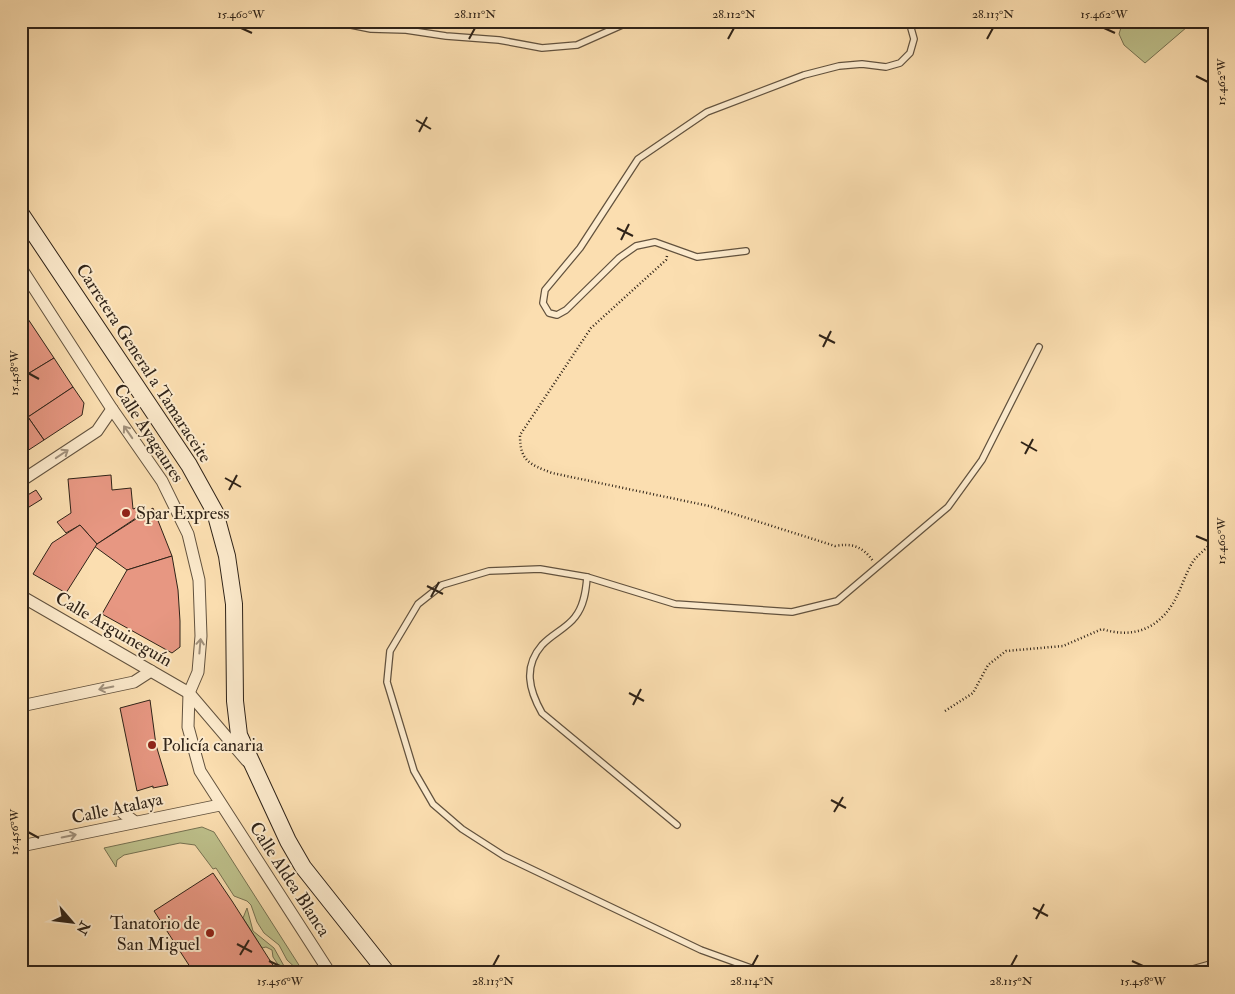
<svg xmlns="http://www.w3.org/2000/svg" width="1235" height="994" viewBox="0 0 1235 994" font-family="'IM FELL Double Pica',serif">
	<rect width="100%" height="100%" fill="#fbdeb0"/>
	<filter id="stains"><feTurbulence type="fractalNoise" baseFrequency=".004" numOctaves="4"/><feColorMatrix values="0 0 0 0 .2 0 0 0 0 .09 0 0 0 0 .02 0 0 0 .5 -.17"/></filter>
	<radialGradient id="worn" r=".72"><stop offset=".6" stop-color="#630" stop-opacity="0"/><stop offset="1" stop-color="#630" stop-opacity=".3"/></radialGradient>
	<g fill="#bec18c" stroke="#767252">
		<path d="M1123,21H1194L1145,63L1124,45L1119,34Z"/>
		<path d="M202,827L214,832L304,973H301L287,960L279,945L264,933L257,922L251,905L247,901L234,896L216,868L213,869L195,845L180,843L124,855L117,860L116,867L104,848Z"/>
		<path d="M247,908L253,931L274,948L284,966L281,969L273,957L272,950L266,947L262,948L243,918Z"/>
	</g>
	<g fill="#e79782" stroke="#2f2318">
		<path d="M21,312L24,313L54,358L21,378Z"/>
		<path d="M54,358L73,387L28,417L21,407V378Z"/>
		<path d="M73,387L84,403L82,415L44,440L28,417Z"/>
		<path d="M21,407L44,440L21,455Z"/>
		<path d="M111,475L112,490L131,488L133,509L141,506L145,512L97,544L80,525L66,533L57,522L71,513L68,479Z"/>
		<path d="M36,490L42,499L21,512V499Z"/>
		<path d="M153,508L172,556L127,570L94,546Z"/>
		<path d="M80,525L97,544L66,593L33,574L52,543Z"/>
		<path d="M172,556L178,590L180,621V647L172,653L102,614L127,570Z"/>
		<path d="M150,700L156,745L168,785L153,788V786L137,791L120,708Z"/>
		<path d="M213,873L232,901L278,973H194L154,911Z"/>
	</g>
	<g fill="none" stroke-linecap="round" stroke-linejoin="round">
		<defs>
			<g id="service">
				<path d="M331,21L371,29L406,30L446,36L499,40L542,48L577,45L631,21"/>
				<path d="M746,251L697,257L655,242L636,246L619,258L566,310L557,315L549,313L543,303L545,290L580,248L638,159L707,112L804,75L839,66L862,64L886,67L900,63L910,53L914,39L909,21"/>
				<path d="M587,577C586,591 584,606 575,617C567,628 552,634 542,645C523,667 529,690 542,713L677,825"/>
				<path d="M765,973L701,950L504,856L462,829L433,804L414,771L387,682L390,651L418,604L442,585L489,571L540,569L587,577L675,604L792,612L837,601L948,507L982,460L1039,347"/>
				<path d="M1179,973L1214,963"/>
			</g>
			<g id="minor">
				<path d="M21,268L112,409L162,481L188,534L199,580L201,636L198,672L189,693L188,727L200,771L330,973"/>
				<path d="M21,481L97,431L112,409"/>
				<path d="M21,596L189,693L247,761"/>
				<path d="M21,706L134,682L151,671"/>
				<path d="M123,813L135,822"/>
				<path d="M21,846L220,805"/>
			</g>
			<path id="secondary" d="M21,214L189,465L215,512L227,556L234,604L235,701L239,735L288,841L303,867L387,973"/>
		</defs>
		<use href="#service" stroke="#62523e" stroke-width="8"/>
		<use href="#minor" stroke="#62523e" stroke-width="13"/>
		<use href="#secondary" stroke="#2f2318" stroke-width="18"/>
		<g stroke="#2f2318" stroke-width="2.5" stroke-dasharray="1 2.5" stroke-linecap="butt">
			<path d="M667,256L666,260L591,328L520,435C520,461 529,464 552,473L709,506L835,546C852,543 862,546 873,561"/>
			<path d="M945,711L973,693L988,665L1006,651L1063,646L1102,629C1130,638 1155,631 1172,605C1181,591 1185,573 1194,560C1200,553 1208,547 1214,541"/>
		</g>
		<use href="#service" stroke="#fceacc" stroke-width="5.5"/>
		<use href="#minor" stroke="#fceacc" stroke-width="11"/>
		<use href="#secondary" stroke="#fceacc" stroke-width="16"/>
	</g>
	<defs><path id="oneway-shaft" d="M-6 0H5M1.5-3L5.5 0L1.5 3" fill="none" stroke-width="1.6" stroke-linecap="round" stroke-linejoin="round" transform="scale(1.25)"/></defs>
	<g stroke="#a0907b">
		<use href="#oneway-shaft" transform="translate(128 432) rotate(-125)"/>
		<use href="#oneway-shaft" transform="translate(62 454) rotate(-34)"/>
		<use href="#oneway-shaft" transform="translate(200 646) rotate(-85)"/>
		<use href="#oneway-shaft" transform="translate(106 688) rotate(168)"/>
		<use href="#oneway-shaft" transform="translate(69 836) rotate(-12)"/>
	</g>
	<path fill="none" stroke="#2f2318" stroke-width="2" d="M241,28L252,33M1104,28L1115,33M469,39L475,28M728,39L734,28M987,39L993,28M1196,76L1208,82M416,120L431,129M419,132L427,117M617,228L633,236M621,240L629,224M819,335L835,343M823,347L831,331M28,373L39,379M1021,442L1037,451M1025,454L1033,439M225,478L241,487M229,490L237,475M1196,536L1208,541M427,586L443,594M431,597L439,582M629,693L644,701M633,705L641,689M831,800L846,808M834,812L843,797M28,832L39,838M1033,908L1048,916M1036,919L1044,904M237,944L252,952M240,955L249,940M269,961L280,966M1132,961L1143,966M493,966L499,955M752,966L758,955M1011,966L1017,955"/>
	<g fill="#8f2418" stroke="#fceacc" stroke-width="2">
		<circle cx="126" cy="513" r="5"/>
		<circle cx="152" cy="745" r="5"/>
		<circle cx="210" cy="933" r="5"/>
	</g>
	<g text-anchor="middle" stroke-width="4" stroke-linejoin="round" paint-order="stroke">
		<g font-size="18" fill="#2f2318" stroke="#fceacc">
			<text transform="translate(144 363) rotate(57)" y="6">Carretera General a Tamaraceite</text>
			<text transform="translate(149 433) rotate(57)" y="6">Calle Ayagaures</text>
			<text transform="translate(114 629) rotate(30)" y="6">Calle Arguineguín</text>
			<text transform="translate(117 808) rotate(-12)" y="6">Calle Atalaya</text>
			<text transform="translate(290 879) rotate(57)" y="6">Calle Aldea Blanca</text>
		</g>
		<g font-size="18" fill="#2f2318" stroke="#fceacc" text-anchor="start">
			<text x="136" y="519">Spar Express</text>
			<text x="162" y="751">Policía canaria</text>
			<text x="200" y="929" text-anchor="end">Tanatorio de<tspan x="200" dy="21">San Miguel</tspan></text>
		</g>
	</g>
	<rect width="1235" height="994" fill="none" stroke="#fbdeb0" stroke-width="55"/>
	<g transform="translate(72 922) rotate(118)" stroke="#fceacc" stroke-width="4" paint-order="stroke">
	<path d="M0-4L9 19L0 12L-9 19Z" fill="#2f2318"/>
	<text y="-8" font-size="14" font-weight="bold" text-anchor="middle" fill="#2f2318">N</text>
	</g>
	<rect x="28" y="28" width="1180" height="938" fill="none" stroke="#2f2318" stroke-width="2"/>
	<g font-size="12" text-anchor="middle" fill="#2f2318">
		<text x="241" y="18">15.460°W</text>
		<text x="475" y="18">28.111°N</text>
		<text x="734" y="18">28.112°N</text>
		<text x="993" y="18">28.113°N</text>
		<text x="1104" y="18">15.462°W</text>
		<text transform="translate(1221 82) rotate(-90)" y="4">15.462°W</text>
		<text transform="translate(14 373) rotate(-90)" y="4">15.458°W</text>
		<text transform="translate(1221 541) rotate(-90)" y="4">15.460°W</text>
		<text transform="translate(14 832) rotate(-90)" y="4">15.456°W</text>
		<text x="280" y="985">15.456°W</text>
		<text x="493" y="985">28.113°N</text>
		<text x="752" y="985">28.114°N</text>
		<text x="1011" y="985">28.115°N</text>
		<text x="1143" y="985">15.458°W</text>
	</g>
	<rect width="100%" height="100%" filter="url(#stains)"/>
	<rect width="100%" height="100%" fill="url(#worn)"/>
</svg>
